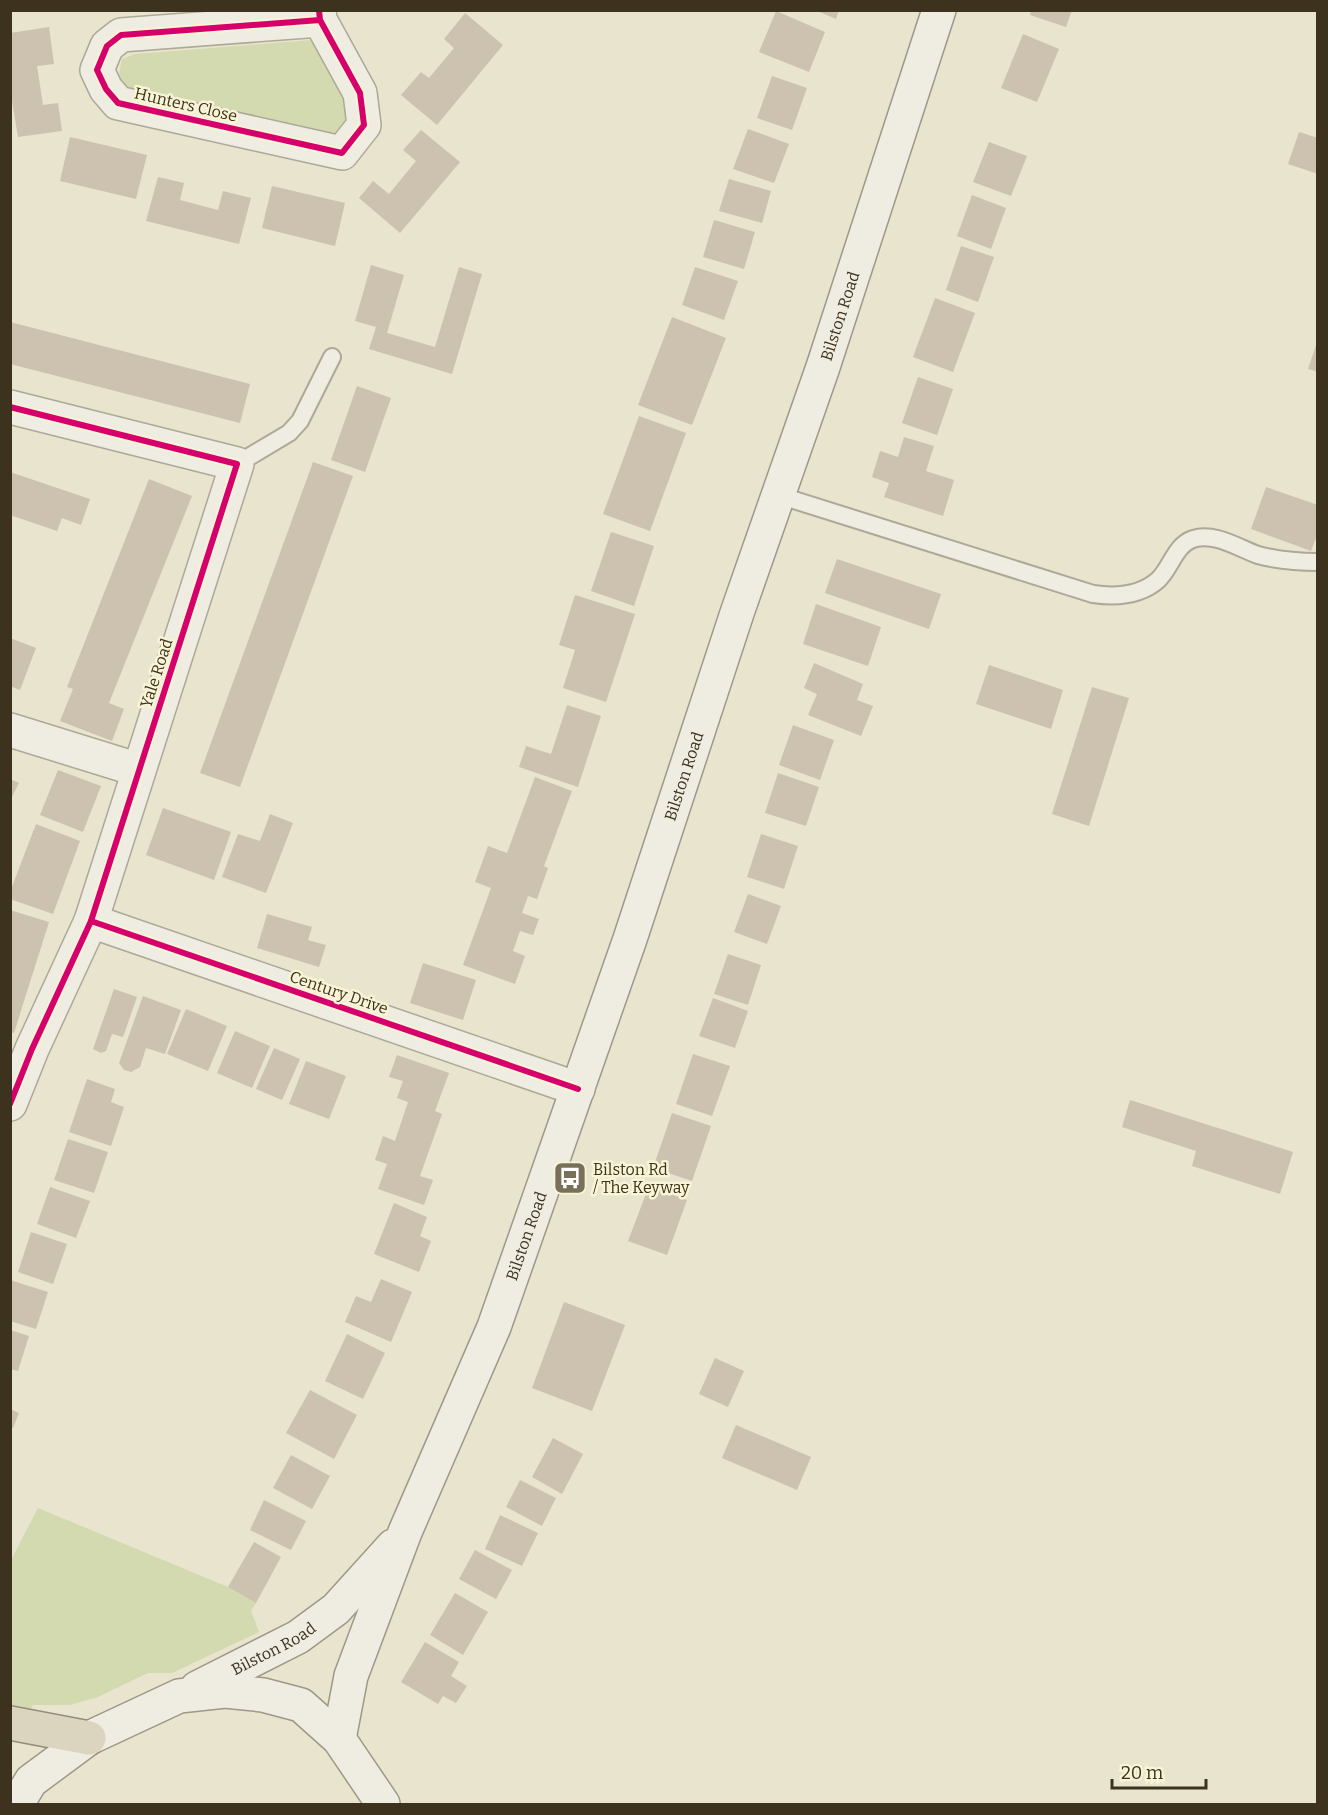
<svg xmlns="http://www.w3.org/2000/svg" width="1328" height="1815" viewBox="0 0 1328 1815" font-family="Bitter,serif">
	<rect width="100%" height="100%" fill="#e8e4ce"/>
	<g fill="#d3dab0">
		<path d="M312,40C330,64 347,93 349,124L339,136L125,90L119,74L122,59L135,54Z"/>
		<path d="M38,1508L228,1587L256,1603L251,1611L259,1632L172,1673H148L98,1697L70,1705H33L28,1713L11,1709L10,1562Z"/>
	</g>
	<g fill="#ccc2af">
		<path d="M815,10H839L836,19Z"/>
		<path d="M1031,10H1072L1066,27L1030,15Z"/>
		<path d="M776,11L825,32L809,72L759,52Z"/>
		<path d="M465,13L503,45L437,125L401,95L421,72L429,78L454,48L444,39Z"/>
		<path d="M49,27L54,64L37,66L43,105L58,103L62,131L18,137L10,89V33Z"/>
		<path d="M1023,34L1059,49L1037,102L1001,88Z"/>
		<path d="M772,76L807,88L792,130L757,118Z"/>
		<path d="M748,129L789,144L774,183L733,169Z"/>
		<path d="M421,130L460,162L400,233L359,198L373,181L389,194L416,161L403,150Z"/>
		<path d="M1299,132L1318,138V174L1288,164Z"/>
		<path d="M70,137L147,155L136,199L60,181Z"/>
		<path d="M989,142L1027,156L1011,196L973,182Z"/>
		<path d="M158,177L184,183L180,200L218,210L223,191L251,198L239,244L146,221Z"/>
		<path d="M729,179L771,191L762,223L719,211Z"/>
		<path d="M272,186L345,203L335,246L262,228Z"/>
		<path d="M972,195L1006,208L991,249L957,236Z"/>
		<path d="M714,220L755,232L744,269L703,257Z"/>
		<path d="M961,246L994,257L978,302L946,290Z"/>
		<path d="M371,265L404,275L387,333L435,347L459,267L482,274L452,374L369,349L376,327L355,321Z"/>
		<path d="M695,267L738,281L724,320L682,305Z"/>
		<path d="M935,298L975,313L953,372L913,357Z"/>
		<path d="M672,317L726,338L692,425L638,405Z"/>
		<path d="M10,322L250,384L240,423L10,364Z"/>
		<path d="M1317,342H1318V372L1308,369Z"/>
		<path d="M918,377L953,389L937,435L902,423Z"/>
		<path d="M357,386L391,398L365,472L331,460Z"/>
		<path d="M639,416L686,433L650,531L603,514Z"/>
		<path d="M904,437L934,446L926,471L954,480L943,516L884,497L889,483L872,477L880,451L898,457Z"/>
		<path d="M313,462L353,476L240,787L200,773Z"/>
		<path d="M10,472L90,499L81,525L62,518L57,531L10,515Z"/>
		<path d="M149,479L192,496L109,703L124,709L112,741L60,721L73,689L67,687Z"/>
		<path d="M1266,487L1318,505V533L1311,551L1251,529Z"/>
		<path d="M611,532L654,546L634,606L591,591Z"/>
		<path d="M837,559L941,594L929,629L825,593Z"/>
		<path d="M575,595L635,614L606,702L563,688L575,650L559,645Z"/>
		<path d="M816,604L881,627L868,666L803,644Z"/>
		<path d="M10,638L36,648L20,690L10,686Z"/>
		<path d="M814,663L863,684L857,700L873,706L861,736L808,715L817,694L804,688Z"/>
		<path d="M989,665L1063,690L1051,729L976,704Z"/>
		<path d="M1092,687L1129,698L1089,826L1052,814Z"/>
		<path d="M567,705L601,716L578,787L519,767L526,746L551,754Z"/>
		<path d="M793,725L834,740L820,780L779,765Z"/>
		<path d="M58,770L101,786L83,832L40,815Z"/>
		<path d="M778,773L819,787L806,826L765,813Z"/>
		<path d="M535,777L572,791L544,866L548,868L537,899L528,896L522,913L539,919L533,935L520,931L513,951L525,956L515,984L463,965L491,888L475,882L488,846L507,853Z"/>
		<path d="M10,779L19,783L10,801Z"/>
		<path d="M163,808L231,832L214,880L146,855Z"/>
		<path d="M270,814L293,823L266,893L222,877L238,834L260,841Z"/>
		<path d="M36,824L80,841L53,914L10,899V892Z"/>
		<path d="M761,834L798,846L784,889L747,877Z"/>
		<path d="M748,894L781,906L767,944L734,932Z"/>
		<path d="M10,910L49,922L14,1033L10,1032Z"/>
		<path d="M267,914L312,927L308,940L326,945L319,967L257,948Z"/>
		<path d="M728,954L761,965L748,1005L714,994Z"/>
		<path d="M423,963L476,980L463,1020L410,1003Z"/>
		<path d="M114,989L137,997L123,1037L112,1034L106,1051L101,1053L93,1049Z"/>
		<path d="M143,996L181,1010L165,1054L146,1048L140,1067L131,1072L124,1070L119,1063Z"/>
		<path d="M713,998L748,1011L735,1048L699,1036Z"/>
		<path d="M186,1009L227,1026L208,1071L167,1054Z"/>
		<path d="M235,1031L270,1046L252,1088L217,1073Z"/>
		<path d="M274,1048L300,1059L282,1100L256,1089Z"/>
		<path d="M693,1054L730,1066L712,1116L676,1104Z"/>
		<path d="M397,1055L449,1073L435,1111L442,1114L420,1176L433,1180L424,1205L378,1189L387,1164L375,1160L383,1136L395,1141L408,1102L397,1098L403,1081L389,1077Z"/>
		<path d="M306,1061L346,1076L329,1119L289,1104Z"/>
		<path d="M87,1079L115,1089L111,1102L124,1107L111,1146L69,1132Z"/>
		<path d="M1130,1100L1293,1152L1280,1194L1192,1166L1196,1151L1122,1127Z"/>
		<path d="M672,1113L711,1126L692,1181L653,1168Z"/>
		<path d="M68,1139L108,1152L94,1193L54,1180Z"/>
		<path d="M649,1186L687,1200L667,1255L628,1241Z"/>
		<path d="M50,1187L90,1201L76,1238L37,1224Z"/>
		<path d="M394,1203L427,1217L420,1236L431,1241L419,1272L374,1254Z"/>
		<path d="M31,1232L67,1244L53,1284L18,1272Z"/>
		<path d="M381,1279L412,1292L391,1342L345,1322L356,1296L371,1302Z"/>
		<path d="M10,1280L48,1292L36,1329L10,1321Z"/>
		<path d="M564,1302L625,1325L592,1411L532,1388Z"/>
		<path d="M10,1330L29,1336L18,1371L10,1369Z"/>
		<path d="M347,1334L385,1353L363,1399L325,1381Z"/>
		<path d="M715,1358L744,1371L728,1407L699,1394Z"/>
		<path d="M310,1390L357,1415L334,1459L286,1433Z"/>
		<path d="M10,1409L19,1413L13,1428L10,1427Z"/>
		<path d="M736,1425L811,1457L797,1490L722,1458Z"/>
		<path d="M553,1438L583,1454L562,1494L532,1477Z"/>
		<path d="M291,1455L330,1476L312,1509L273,1488Z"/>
		<path d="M520,1480L556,1498L542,1526L506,1507Z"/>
		<path d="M264,1500L306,1521L291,1550L250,1530Z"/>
		<path d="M500,1515L538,1533L522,1566L485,1549Z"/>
		<path d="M254,1542L281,1557L256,1603L228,1587Z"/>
		<path d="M475,1550L512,1570L496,1599L459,1579Z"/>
		<path d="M455,1593L488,1612L463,1655L430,1635Z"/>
		<path d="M425,1642L459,1662L451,1676L467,1686L456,1703L443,1696L438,1704L401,1682Z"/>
	</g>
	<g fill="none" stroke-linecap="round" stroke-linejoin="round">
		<defs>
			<g id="lane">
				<path d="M237,464L289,433L300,421L332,357"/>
				<path d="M778,495L1093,594C1114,597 1140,596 1158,580C1171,568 1175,545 1193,539C1215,532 1238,548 1258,555C1277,560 1298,562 1318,562"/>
			</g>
			<g id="street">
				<path d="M319,10L320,20L360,93L364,125L342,153L118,103L106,89L97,70L107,46L121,35L320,20"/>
				<path d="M10,407L237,464L91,921L32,1049L10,1104"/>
				<path d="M10,730L139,770"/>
				<path d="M91,921L578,1089"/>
			</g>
			<g id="secondary">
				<path id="s1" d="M197,1688L298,1637L336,1609L393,1546"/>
				<path id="s2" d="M339,1739L351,1676L405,1532L494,1327L630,939L737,613L823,367L939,10"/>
				<path d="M17,1804L31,1781L89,1738L179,1696L225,1691L263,1695L301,1705L339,1739L383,1804"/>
			</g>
			<path id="highway" d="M10,1723L89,1738"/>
		</defs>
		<use href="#lane" stroke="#ada897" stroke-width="20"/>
		<use href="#street" stroke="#ada897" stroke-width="36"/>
		<use href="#secondary" stroke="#9d9887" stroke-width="36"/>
		<use href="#highway" stroke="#938d7e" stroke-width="36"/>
		<use href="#lane" stroke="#efece1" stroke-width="16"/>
		<use href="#street" stroke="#efece1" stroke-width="33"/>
		<use href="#secondary" stroke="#efece1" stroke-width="33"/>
		<use href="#highway" stroke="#dbd4bf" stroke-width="33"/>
		<defs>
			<g id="cycleway">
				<path d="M319,10L320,20L360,93L364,125L342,153L118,103L106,89L97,70L107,46L121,35L320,20"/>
				<path d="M10,407L237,464L91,921L32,1049L10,1104"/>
				<path d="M91,921L578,1089"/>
			</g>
		</defs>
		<use href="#cycleway" stroke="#f8f4d5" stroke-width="10"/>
		<use href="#cycleway" stroke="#d6006c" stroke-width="6"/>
	</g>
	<defs>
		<symbol id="bus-square" viewBox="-11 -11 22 22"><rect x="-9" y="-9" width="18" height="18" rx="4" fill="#79705c" stroke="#f8f4d5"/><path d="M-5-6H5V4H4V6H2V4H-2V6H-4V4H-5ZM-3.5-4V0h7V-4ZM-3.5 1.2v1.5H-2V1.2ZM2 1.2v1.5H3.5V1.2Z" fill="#fff"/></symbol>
	</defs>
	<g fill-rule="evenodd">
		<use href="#bus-square" x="551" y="1159" width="38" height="38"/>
	</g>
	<g text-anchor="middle" stroke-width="5" stroke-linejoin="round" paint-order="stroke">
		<g font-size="16" fill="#3d321e" stroke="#f8f4d5">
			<text transform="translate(186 104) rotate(13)" y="6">Hunters Close</text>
			<text dy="6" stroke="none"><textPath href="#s2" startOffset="1510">Bilston Road</textPath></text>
			<text transform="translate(156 673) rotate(-72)" y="6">Yale Road</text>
			<text dy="6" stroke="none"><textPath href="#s2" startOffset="1024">Bilston Road</textPath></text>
			<text transform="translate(339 992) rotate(19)" y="6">Century Drive</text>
			<text dy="6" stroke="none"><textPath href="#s2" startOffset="538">Bilston Road</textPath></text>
			<text dy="6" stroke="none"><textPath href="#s1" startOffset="86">Bilston Road</textPath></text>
		</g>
		<g font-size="16" fill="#3d321e" stroke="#f8f4d5" text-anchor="start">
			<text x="593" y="1175">Bilston Rd<tspan x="593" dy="18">/ The Keyway</tspan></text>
		</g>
	</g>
	<rect width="1328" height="1815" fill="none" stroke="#3d321e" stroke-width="24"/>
	<path d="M1112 1779v9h94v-9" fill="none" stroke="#3d321e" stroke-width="3"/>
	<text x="1121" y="1779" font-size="18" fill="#3d321e" stroke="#f8f4d5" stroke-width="4.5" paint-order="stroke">20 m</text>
</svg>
